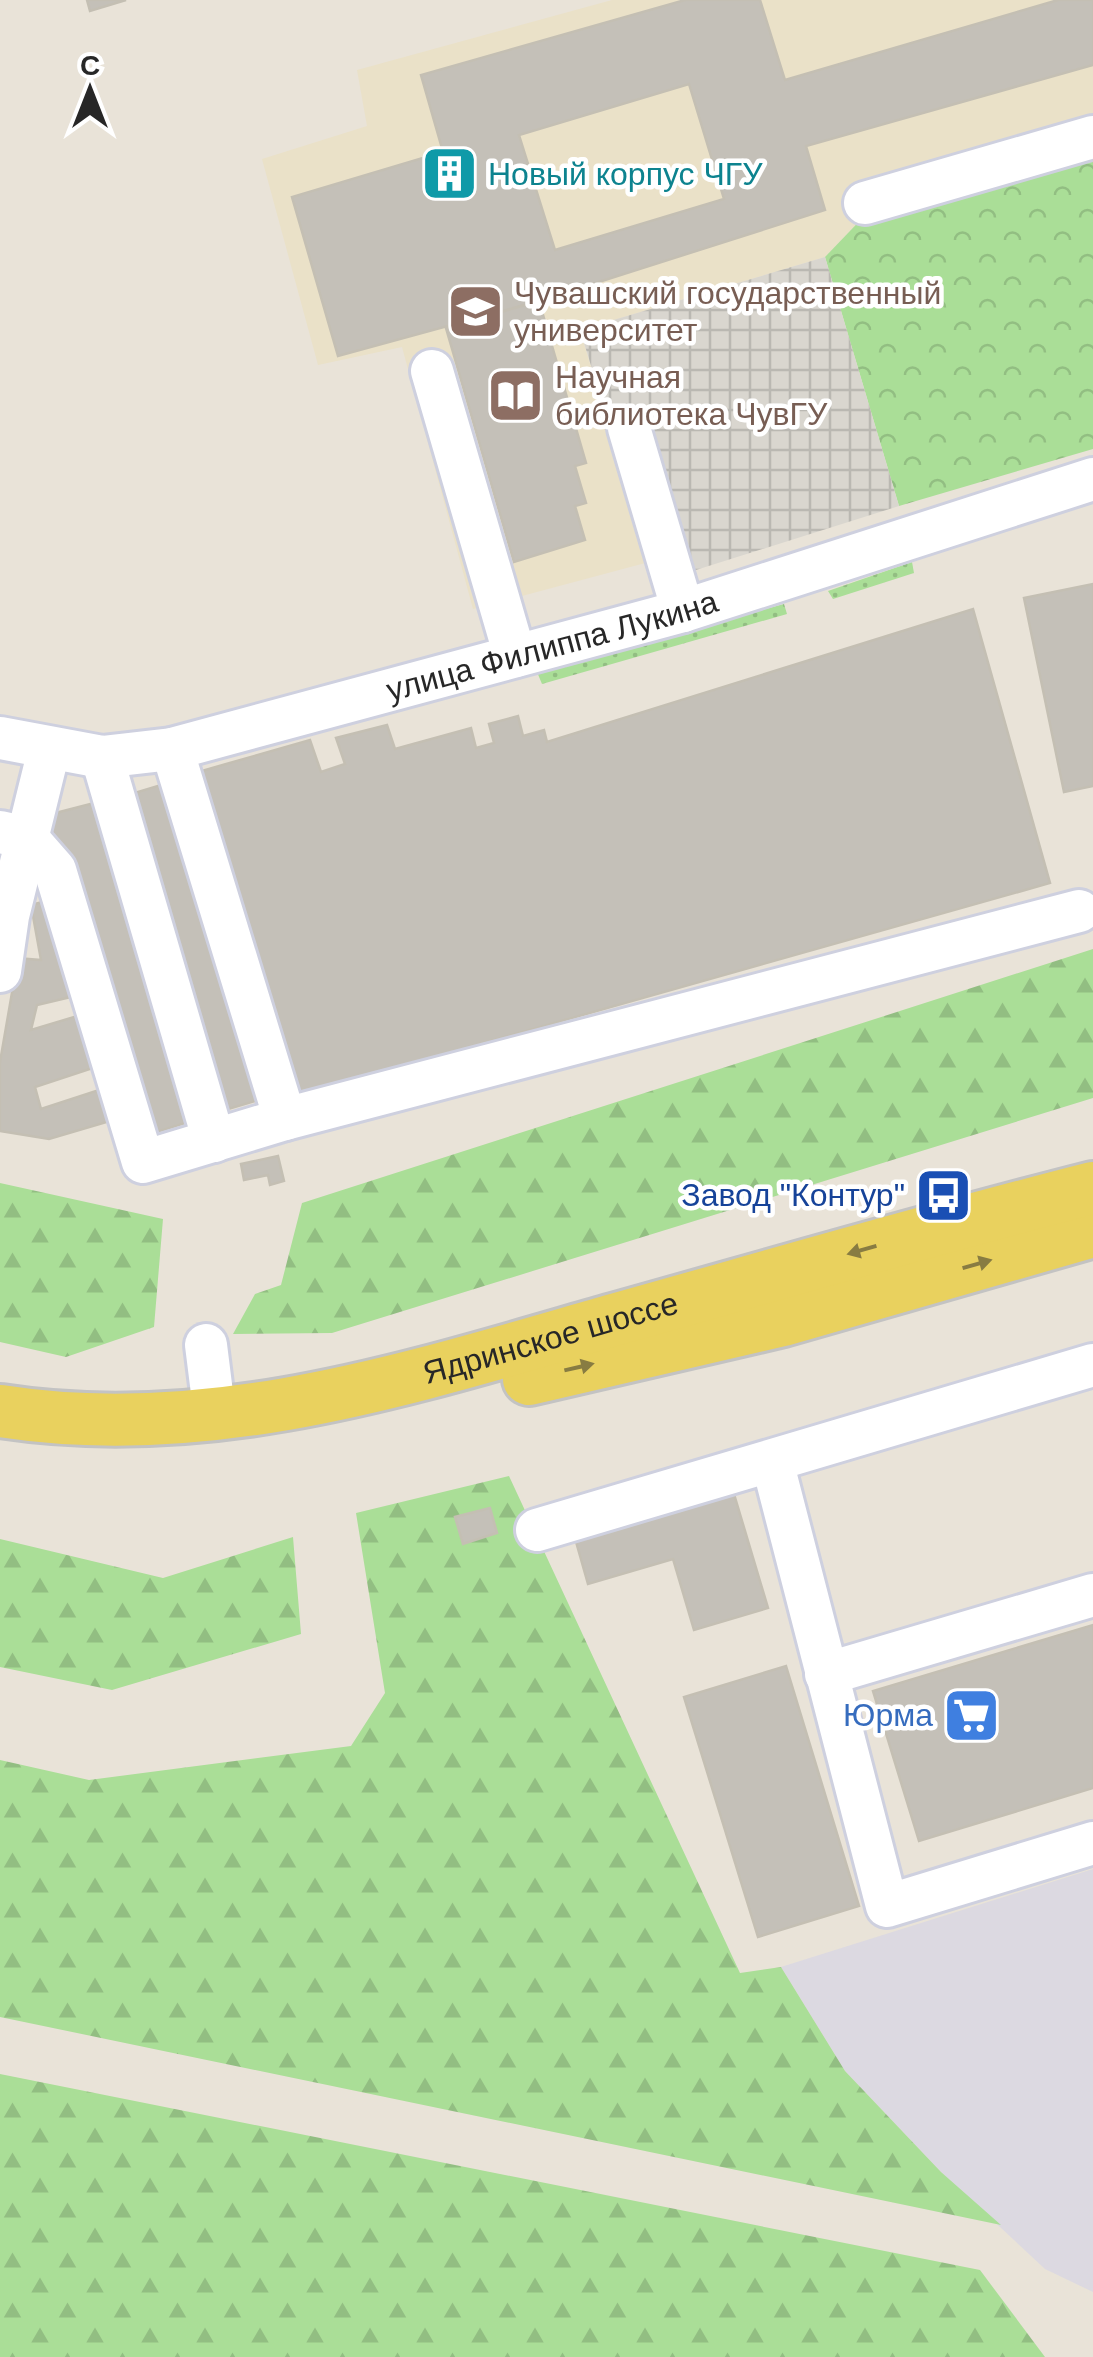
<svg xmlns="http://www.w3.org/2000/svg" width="1093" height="2357" viewBox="0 0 1093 2357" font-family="Arial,sans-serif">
	<defs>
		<pattern id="grass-dots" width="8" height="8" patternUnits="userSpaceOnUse" patternTransform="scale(2.5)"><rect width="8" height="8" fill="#aade97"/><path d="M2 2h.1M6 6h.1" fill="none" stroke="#92be82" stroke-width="1.8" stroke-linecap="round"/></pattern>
		<pattern id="forest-firs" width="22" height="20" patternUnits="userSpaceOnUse" patternTransform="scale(2.5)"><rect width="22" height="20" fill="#aade97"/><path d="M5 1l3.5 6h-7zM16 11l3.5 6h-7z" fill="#92be82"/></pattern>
		<pattern id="park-crowns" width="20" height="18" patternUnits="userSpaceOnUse" patternTransform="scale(2.5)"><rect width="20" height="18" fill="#aade97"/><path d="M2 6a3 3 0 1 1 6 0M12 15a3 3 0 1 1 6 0" fill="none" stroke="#92be82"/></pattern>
		<pattern id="plaza-grid" width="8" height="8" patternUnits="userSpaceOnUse" patternTransform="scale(2.5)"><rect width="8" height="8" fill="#d9d6cf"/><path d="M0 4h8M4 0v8" fill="none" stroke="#bab8b2"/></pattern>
	</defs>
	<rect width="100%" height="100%" fill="#e9e3d8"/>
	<path fill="#dcd9e1" d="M1093,1869V2292L1045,2269L941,2172L845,2071L781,1967Z"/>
	<path fill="#eae1c8" d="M612,0H1093V145L872,208L825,257L580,330L649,562L473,609L402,347L318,365L262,159L367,126L357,70Z"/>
	<g fill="url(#grass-dots)">
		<path d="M912,562L914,573L833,599L828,591Z"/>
		<path d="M784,604L787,614L542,684L537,672Z"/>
	</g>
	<g fill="url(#forest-firs)">
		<path d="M1093,949V1098L332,1333L233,1334L255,1294L281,1285L302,1203Z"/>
		<path d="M0,1183L163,1219L154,1327L66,1357L0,1342Z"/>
		<path d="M509,1476L740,1973L781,1967L845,2071L941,2172L1001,2225L0,2017V1760L89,1780L351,1746L385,1693L356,1513Z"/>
		<path d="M293,1537L301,1634L112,1690L0,1667V1539L163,1578Z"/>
		<path d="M0,2074L980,2270L1045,2357H0Z"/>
	</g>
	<path fill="url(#park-crowns)" d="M1093,145V449L899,506L825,257L872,208Z"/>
	<path fill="url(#plaza-grid)" d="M825,257L899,506L658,582L580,330Z"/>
	<g fill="#c4c0b8" stroke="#c4bfb3" stroke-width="2.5" fill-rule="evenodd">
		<path d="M87,0H126L90,11Z"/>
		<path d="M685,0H760L785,80L1058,0H1093V65L806,146L825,210L539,301L338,356L292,197L443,152L421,75ZM689,84L724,199L555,250L519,135Z"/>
		<path d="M539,301L586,463L575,466L586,503L575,506L585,540L514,562L446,328Z"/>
		<path d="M1093,584V786L1064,792L1024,598Z"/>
		<path d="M973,609L1050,883L285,1099L191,774L310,740L321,772L345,764L336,738L387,725L395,749L471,728L476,748L494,743L489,724L518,716L523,736L544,730L547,742Z"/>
		<path d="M171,782L265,1098L215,1113L121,797Z"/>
		<path d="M98,802L195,1120L144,1136L48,815Z"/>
		<path d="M50,900L79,995L37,1005L31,1030L84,1014L99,1066L35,1087L41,1109L108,1087L117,1119L49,1139L0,1131V1062L18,958L41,960L31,905Z"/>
		<path d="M278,1156L284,1181L270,1185L268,1175L244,1180L241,1164Z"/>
		<path d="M731,1484L768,1608L694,1630L673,1559L588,1584L573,1531Z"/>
		<path d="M490,1508L497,1533L463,1544L455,1517Z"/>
		<path d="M1093,1625V1788L919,1841L873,1691Z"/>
		<path d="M786,1666L859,1906L758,1937L684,1697Z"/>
	</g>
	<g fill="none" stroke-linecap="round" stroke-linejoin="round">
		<defs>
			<g id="minor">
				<path d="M865,203L1093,137"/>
				<path d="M432,371L515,656"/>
				<path d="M629,428L683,611"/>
				<path id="s1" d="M0,738L102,757L172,749L683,611L1093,479"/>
				<path d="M172,749L285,1119"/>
				<path d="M102,757L214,1141"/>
				<path d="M0,832L27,838L55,870L143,1162L285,1119L1079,911"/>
				<path d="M0,971L8,916L49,750"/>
				<path d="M206,1345L215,1417"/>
				<path d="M772,1461L887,1906L1093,1843"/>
				<path d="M537,1530L1093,1365"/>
				<path d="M826,1674L1093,1595"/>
			</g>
			<g id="major">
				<path d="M529,1379L783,1320L1093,1231"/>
				<path id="s2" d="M0,1411C210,1444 411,1378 610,1321C771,1276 931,1229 1093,1188"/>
			</g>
		</defs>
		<use href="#minor" stroke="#ced0df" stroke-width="48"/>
		<use href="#major" stroke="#c3c3c3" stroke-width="58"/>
		<use href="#minor" stroke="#fff" stroke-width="42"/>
		<use href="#major" stroke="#e9d15e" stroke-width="52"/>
	</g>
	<defs><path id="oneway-solid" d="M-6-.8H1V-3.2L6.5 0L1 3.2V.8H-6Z" transform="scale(2.5)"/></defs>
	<g fill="#887c42">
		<use href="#oneway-solid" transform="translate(862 1250) rotate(164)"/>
		<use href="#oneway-solid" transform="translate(977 1264) rotate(-16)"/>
		<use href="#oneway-solid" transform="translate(579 1367) rotate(-13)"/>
	</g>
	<defs>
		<symbol id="building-square" viewBox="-11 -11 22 22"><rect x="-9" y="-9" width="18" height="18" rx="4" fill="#0f9aa8" stroke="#fff"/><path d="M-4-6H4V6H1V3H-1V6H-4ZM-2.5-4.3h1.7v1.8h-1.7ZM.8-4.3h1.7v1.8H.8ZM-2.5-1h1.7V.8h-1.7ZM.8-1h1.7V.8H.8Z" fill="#fff"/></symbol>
		<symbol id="university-square" viewBox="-11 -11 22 22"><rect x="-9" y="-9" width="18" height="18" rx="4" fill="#8d6e63" stroke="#fff"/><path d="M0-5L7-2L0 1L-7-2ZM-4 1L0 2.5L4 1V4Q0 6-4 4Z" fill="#fff"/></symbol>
		<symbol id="library-square" viewBox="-11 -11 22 22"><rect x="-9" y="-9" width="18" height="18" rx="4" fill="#8d6e63" stroke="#fff"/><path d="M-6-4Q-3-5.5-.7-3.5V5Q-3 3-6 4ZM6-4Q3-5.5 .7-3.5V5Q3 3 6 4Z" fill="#fff"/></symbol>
		<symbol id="bus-square" viewBox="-11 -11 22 22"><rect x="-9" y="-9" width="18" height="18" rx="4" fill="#1a4fb4" stroke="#fff"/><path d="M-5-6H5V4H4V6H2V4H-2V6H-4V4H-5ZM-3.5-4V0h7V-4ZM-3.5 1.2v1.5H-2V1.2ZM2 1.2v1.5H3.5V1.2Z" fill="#fff"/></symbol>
		<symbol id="supermarket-square" viewBox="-11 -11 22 22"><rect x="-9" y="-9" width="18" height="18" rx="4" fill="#3f7fe0" stroke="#fff"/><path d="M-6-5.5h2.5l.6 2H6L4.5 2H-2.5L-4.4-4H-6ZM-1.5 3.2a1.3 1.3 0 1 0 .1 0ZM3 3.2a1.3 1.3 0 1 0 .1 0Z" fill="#fff"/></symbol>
	</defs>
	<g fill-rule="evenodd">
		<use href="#building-square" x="418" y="142" width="63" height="63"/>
		<use href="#university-square" x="444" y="280" width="63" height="63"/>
		<use href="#library-square" x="484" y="364" width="63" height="63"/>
		<use href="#bus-square" x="912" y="1164" width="63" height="63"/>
		<use href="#supermarket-square" x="940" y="1684" width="63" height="63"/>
	</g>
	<g text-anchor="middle" stroke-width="9" stroke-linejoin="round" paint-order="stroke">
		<g font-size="32" fill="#0d838f" stroke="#fff" text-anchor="start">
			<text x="488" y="185">Новый корпус ЧГУ</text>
		</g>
		<g font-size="32" fill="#785e54" stroke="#fff" text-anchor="start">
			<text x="514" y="304">Чувашский государственный<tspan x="514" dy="37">университет</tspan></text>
			<text x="555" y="388">Научная<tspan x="555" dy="37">библиотека ЧувГУ</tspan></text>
		</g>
		<g font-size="32" fill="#272727" stroke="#fff">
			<text dy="11" stroke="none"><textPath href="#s1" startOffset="568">улица Филиппа Лукина</textPath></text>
			<text dy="11" stroke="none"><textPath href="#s2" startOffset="560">Ядринское шоссе</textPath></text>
		</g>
		<g font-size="32" fill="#164399" stroke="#fff" text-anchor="end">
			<text x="905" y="1206">Завод "Контур"</text>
		</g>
		<g font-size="32" fill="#366cbe" stroke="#fff" text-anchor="end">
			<text x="933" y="1726">Юрма</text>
		</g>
	</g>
	<g transform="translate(90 90)" stroke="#ffffff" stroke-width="8" paint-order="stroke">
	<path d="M0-8L18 38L0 25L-18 38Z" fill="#272727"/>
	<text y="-15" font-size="28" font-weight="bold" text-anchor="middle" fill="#272727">С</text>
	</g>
</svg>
